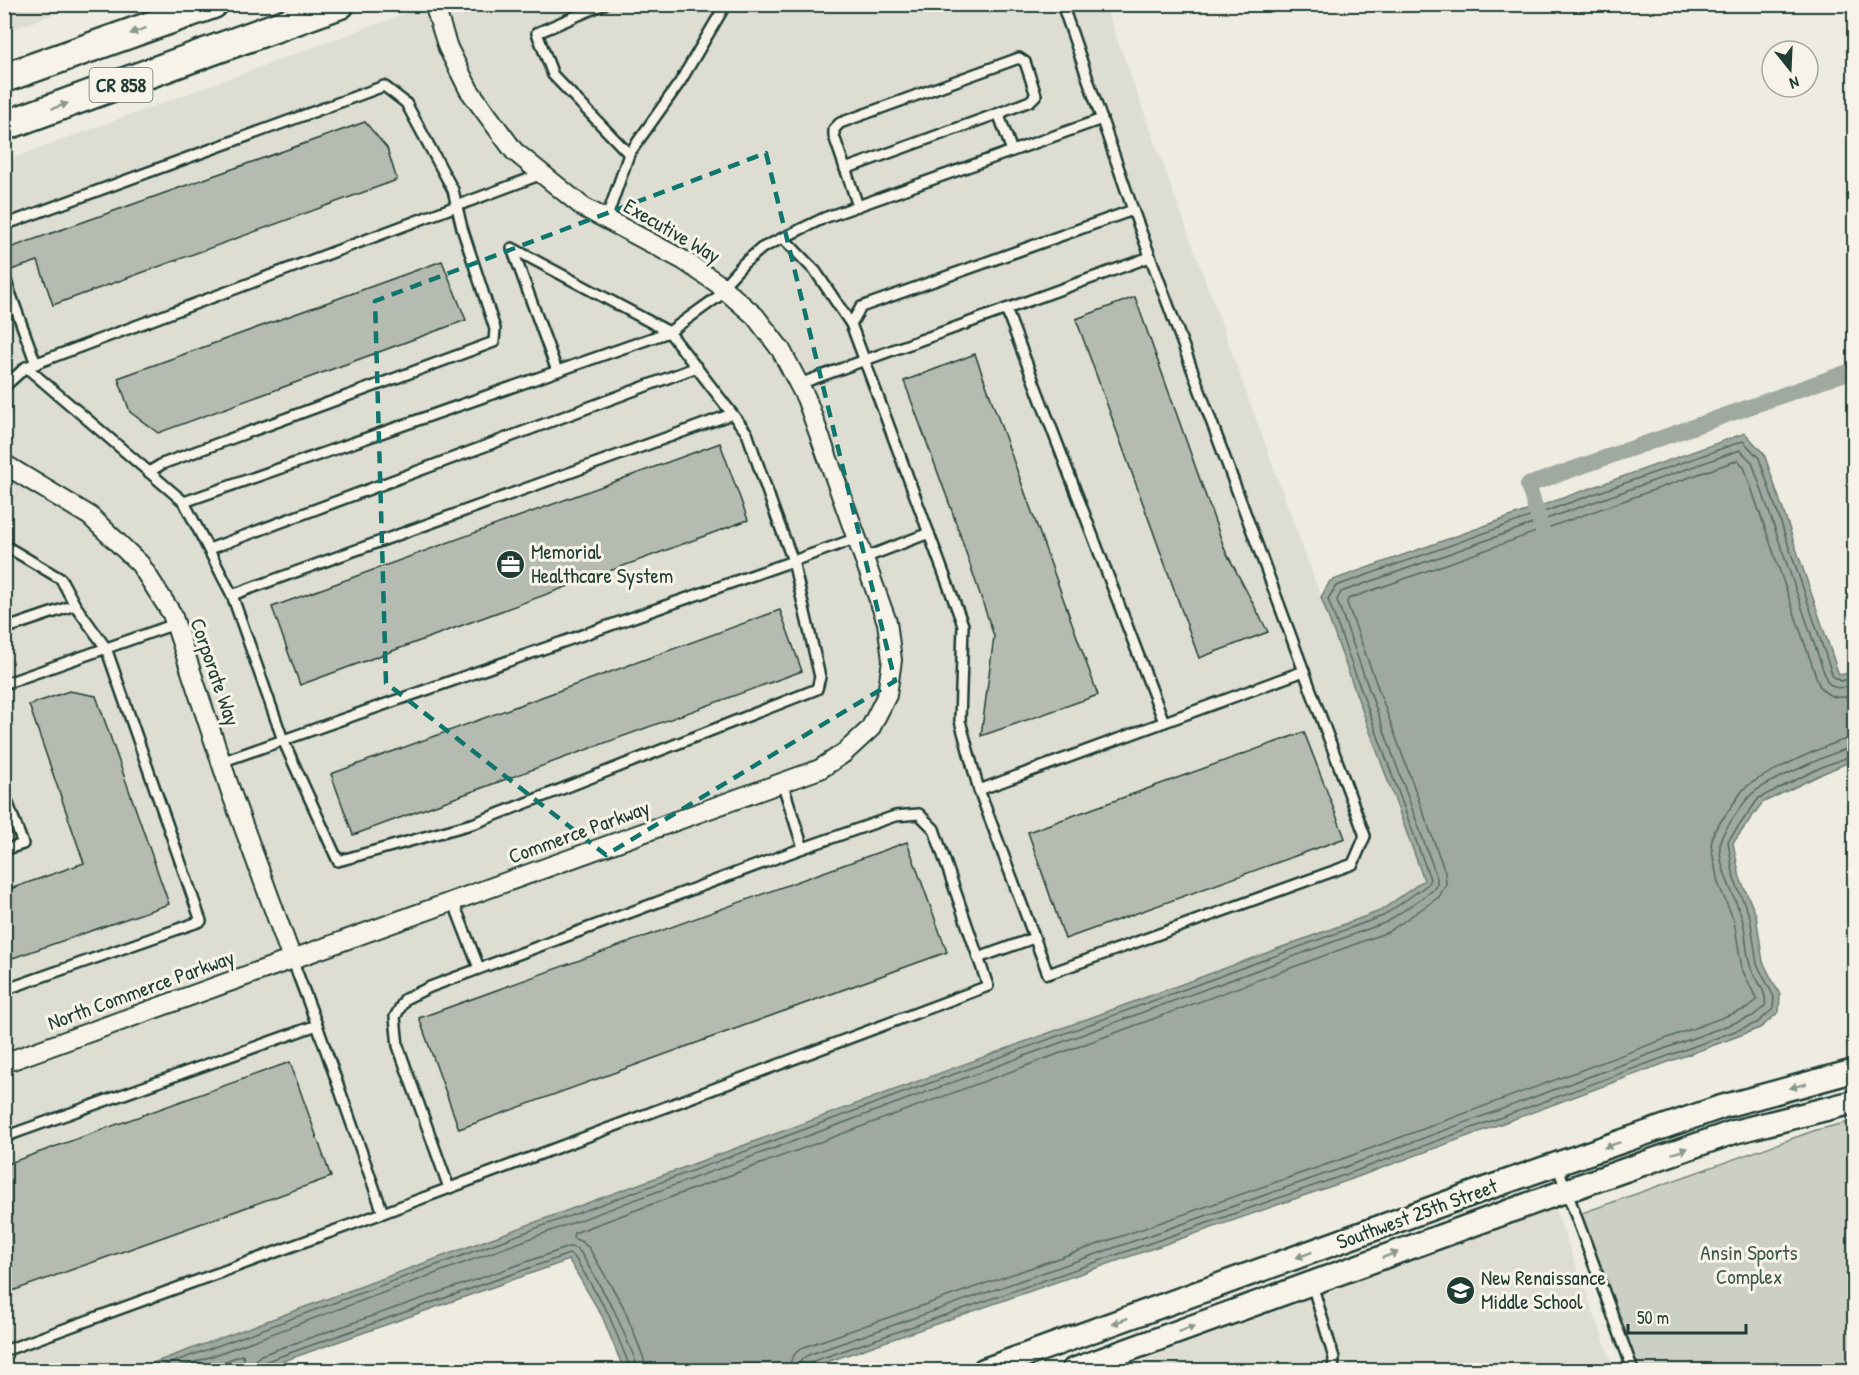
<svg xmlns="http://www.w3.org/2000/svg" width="1859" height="1375" viewBox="0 0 1859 1375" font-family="'Patrick Hand',sans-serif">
	<rect width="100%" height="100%" fill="#eeece1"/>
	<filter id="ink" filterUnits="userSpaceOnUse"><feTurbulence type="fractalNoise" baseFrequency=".0167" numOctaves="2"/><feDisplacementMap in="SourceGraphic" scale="12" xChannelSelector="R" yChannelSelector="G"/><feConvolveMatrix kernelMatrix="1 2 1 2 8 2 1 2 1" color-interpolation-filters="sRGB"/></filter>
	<g filter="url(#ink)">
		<g fill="#ddddd2">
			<path d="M5,4H79V5L5,32Z"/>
			<path d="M428,5H1105L1424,880L1380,911L134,1370H5V161Z"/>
			<path d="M1555,1209L1615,1370H1116Z"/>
		</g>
		<path fill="#cccfc4" stroke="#76867c" stroke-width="1.5" d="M1854,1121V1370H1627L1571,1217L1816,1130Z"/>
		<path fill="#9fa99f" stroke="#6c7e74" stroke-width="1.5" d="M1745,433L1764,454L1839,675L1854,672V760L1826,772L1762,803L1733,843L1740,878L1756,915L1763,962L1780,995L1779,1012L1760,1028L1352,1179L804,1370H624L602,1316L569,1260L258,1370H134L1380,911L1424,880L1321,597L1330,581Z"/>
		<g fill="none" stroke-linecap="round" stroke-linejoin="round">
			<g stroke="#52685f" stroke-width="1.5">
				<path d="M152,1370L1383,916L1427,885L1430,879L1328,599L1336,586L1743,441L1759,458L1833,677L1840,681L1854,678"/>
				<path d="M174,1370L1387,922L1433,890L1437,884V878L1337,600L1341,592L1740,450L1752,462L1827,681C1834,691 1843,688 1854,685"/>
				<path d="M200,1370L242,1355L244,1358L242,1370"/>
				<path d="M251,1370L253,1362L261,1355L569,1247L576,1248L581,1253L614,1310L635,1359L637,1370"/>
				<path d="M259,1370L260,1365L264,1362L569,1254L575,1258L608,1313L628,1362L630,1370"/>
				<path d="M646,1370L643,1356L623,1306L589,1248L582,1242L573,1238L574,1233L1388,932L1439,897L1446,884L1445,872L1347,603L1348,599L1738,460L1744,467L1819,685C1828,699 1840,699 1854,695"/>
				<path d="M789,1370C790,1359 794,1352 804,1347L1345,1158L1748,1008L1757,1000L1742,969L1734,921L1718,883L1711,845L1714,831L1743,790L1750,784C1767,773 1835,739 1854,738"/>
				<path d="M798,1370L801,1360L808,1355L1348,1166L1753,1016L1765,1006C1768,992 1756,980 1751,968C1745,952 1747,934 1742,918C1735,895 1715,863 1721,838C1727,826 1743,802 1753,793C1763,784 1841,748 1854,747"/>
				<path d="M806,1370L807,1365L811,1362L1350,1173L1757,1023L1773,1009L1774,997L1757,964L1750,917L1734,879L1728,841L1759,798L1824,766L1854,755"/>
			</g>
			<path stroke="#9fa99f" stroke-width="16" d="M1542,529L1528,485L1854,370"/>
		</g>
		<g fill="#b5bbb0" stroke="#1f3d34" stroke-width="1.5">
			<path d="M365,122L387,148L397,180L53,305L38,261L8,271L4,259V250Z"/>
			<path d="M442,261L466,320L158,433L130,412L118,378Z"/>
			<path d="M1135,297L1225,550L1268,632L1199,658L1076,319Z"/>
			<path d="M975,354L1098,695L981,736L994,636L952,511L904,381Z"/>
			<path d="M720,443L748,520L300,685L272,607Z"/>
			<path d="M780,610L802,671L353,835L331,774Z"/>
			<path d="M69,691L96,696L169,904L4,961V891L84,863L29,705Z"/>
			<path d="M1304,732L1345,838L1065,939L1028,832Z"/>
			<path d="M907,842L947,952L459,1129L419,1018Z"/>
			<path d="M290,1062L331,1177L4,1294V1165Z"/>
		</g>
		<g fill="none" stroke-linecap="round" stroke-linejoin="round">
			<defs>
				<g id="service">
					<path d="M604,4L537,33L553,75L629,154"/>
					<path d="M1062,4L1133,210"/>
					<path d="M845,169L1002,112"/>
					<path d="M858,206L834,136V129L840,123L1019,58L1025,62L1036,95L1030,101L1002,112L1000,118L1012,151"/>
					<path d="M1133,210L1365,836L1353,864L1048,974L979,790L960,721L963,625L851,324L861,307Z"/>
					<path d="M606,220L629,154L680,82L726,4"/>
					<path d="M4,225L384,86L406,103L453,190L462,228L495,329L494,342L162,464L149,472"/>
					<path d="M783,238L816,272L851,324"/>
					<path d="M4,276L36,364"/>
					<path d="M722,287L744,263L762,248L824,218L1102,119"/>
					<path d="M1006,309L1164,722"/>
					<path d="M669,332L184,502L232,595L283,740L338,861L475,823L817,689L820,677L793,561L857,538"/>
					<path d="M26,367L542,174"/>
					<path d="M557,371L512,248L669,332"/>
					<path d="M799,384L1150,257"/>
					<path d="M4,387L26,367L184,502"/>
					<path d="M4,545L61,579L75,605L106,648L201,921L4,990"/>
					<path d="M209,549L697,367"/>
					<path d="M864,558L929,533"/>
					<path d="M232,595L732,414"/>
					<path d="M4,629L75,605"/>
					<path d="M4,684L175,624"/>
					<path d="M221,762L793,561L775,513L747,433L669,332L726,291"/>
					<path d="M782,782L803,848"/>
					<path d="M979,790L1304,671"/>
					<path d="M4,793L23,844L4,850"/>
					<path d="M453,901L479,968"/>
					<path d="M978,958L1034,938"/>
					<path d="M317,1025L383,1213"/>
					<path d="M4,1137L317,1025L292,959"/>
					<path d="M1557,1165L1633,1370"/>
					<path d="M1312,1284L1334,1358L1333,1370"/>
					<path d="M4,1351L383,1213L988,986L934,829L919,814L895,816L803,848L430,987L405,999L395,1017L398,1046L449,1188"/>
				</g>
				<g id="minor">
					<path d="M4,464L90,516L140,564L172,614L232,795L292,959"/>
					<path d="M4,1063L820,769L844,753L870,729L887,695L892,660L887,622L806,398L781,350L755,316L717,283L683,260L583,207L514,151L469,90L448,48L434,4"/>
				</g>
				<g id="tertiary">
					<path d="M984,1370L1485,1189L1721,1107L1854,1071"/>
					<path d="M1073,1370L1565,1191L1734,1132L1854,1102"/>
				</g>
				<g id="primary">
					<path d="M4,78L213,4"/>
					<path d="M4,126L340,4"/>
				</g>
			</defs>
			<use href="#service" stroke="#1f3d34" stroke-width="14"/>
			<use href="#minor" stroke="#1f3d34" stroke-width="22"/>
			<use href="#tertiary" stroke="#1f3d34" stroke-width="27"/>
			<use href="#primary" stroke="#1f3d34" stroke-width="33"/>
			<use href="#service" stroke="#f7f3e8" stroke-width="9"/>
			<use href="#minor" stroke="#f7f3e8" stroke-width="18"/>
			<use href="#tertiary" stroke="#f7f3e8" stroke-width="22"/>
			<use href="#primary" stroke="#f7f3e8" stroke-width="28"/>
		</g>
		<defs><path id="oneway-solid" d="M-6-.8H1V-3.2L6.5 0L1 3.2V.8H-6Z" transform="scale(1.5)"/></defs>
		<g fill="#8b988e">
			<use href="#oneway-solid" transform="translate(138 31) rotate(160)"/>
			<use href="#oneway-solid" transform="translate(60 106) rotate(-19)"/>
			<use href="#oneway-solid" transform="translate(1798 1086) rotate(165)"/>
			<use href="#oneway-solid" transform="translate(1612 1145) rotate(161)"/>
			<use href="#oneway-solid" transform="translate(1680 1151) rotate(-19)"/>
			<use href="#oneway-solid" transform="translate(1304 1255) rotate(160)"/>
			<use href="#oneway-solid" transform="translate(1390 1255) rotate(-20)"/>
			<use href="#oneway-solid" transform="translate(1120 1321) rotate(160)"/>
			<use href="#oneway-solid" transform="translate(1187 1329) rotate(-20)"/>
		</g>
	</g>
	<path fill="none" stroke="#0f766e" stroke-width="4.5" stroke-dasharray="12 8" stroke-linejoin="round" d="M766,153L895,681L606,855L386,683L375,301Z"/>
	<defs>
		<symbol id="office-disc" viewBox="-11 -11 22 22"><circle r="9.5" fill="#1f3d34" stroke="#f7f3e8"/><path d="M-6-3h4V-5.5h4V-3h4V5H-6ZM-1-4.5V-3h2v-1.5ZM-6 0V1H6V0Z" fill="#fff"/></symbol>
		<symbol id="school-disc" viewBox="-11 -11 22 22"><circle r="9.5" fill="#1f3d34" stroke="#f7f3e8"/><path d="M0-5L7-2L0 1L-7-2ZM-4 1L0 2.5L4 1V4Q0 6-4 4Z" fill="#fff"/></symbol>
	</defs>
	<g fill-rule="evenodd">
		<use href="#office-disc" x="494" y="548" width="33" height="33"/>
		<use href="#school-disc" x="1444" y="1274" width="33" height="33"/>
	</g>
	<g text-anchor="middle" stroke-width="6" stroke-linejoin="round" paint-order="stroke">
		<rect fill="#f7f3e8" stroke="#60746a" stroke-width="1.5" x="89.5" y="68" width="63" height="34" rx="4.5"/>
		<g font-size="20" font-weight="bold" fill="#1f3d34">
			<text x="121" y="92">CR 858</text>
		</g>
		<g font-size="21" fill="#1f3d34" stroke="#f7f3e8">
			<text transform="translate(672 231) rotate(30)" y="7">Executive Way</text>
			<text transform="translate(215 672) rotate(71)" y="7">Corporate Way</text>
			<text transform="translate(579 832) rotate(-20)" y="7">Commerce Parkway</text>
			<text transform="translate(141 990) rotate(-20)" y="7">North Commerce Parkway</text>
			<text transform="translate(1417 1214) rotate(-20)" y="7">Southwest 25th Street</text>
		</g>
		<g font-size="21" fill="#1f3d34" stroke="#f7f3e8" text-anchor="start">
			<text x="531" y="559">Memorial<tspan x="531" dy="24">Healthcare System</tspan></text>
			<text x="1481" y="1285">New Renaissance<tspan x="1481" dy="24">Middle School</tspan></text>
		</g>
		<g font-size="21" fill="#425a51" stroke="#f7f3e8">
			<text x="1749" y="1260">Ansin Sports<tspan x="1749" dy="24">Complex</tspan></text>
		</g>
	</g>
	<rect width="1859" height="1375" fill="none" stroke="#f7f3e8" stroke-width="24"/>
	<rect x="12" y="12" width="1835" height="1351" fill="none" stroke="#1f3d34" stroke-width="2" filter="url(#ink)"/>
	<g transform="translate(1790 69) rotate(162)"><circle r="28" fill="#f7f3e8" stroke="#a1aaa0" stroke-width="1.5"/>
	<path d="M0-4.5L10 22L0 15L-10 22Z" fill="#1f3d34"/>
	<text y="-9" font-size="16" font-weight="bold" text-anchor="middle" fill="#1f3d34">N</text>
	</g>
	<path d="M1628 1324v9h118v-9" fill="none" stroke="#1f3d34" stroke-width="3"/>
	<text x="1637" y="1324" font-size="18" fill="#1f3d34" stroke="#f7f3e8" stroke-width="4.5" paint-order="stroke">50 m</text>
</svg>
